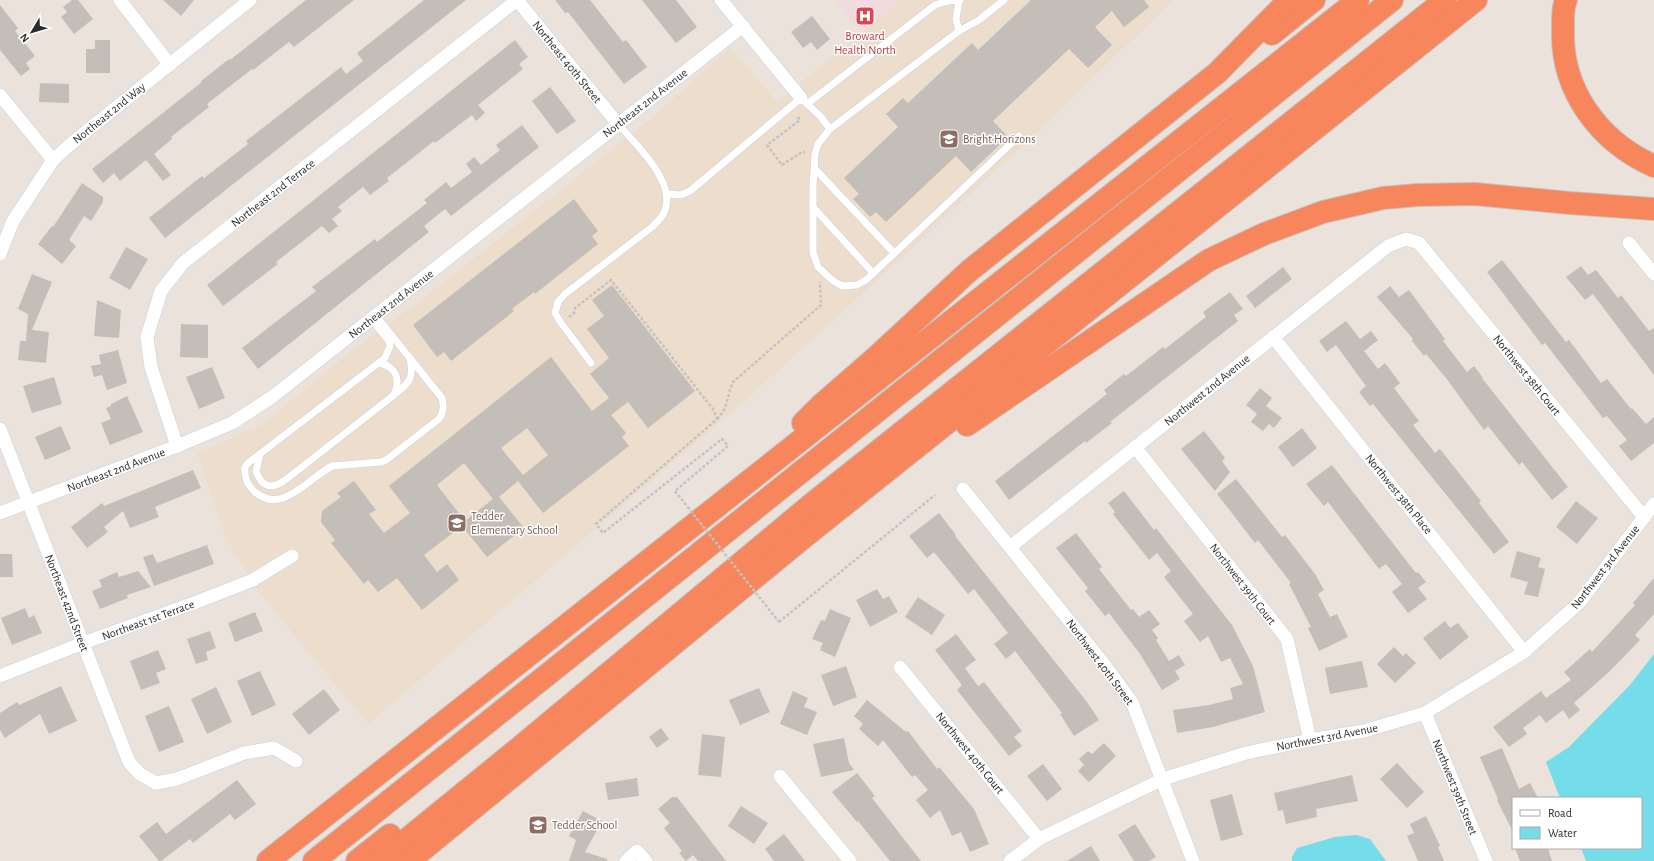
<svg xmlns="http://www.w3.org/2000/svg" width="1654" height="861" viewBox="0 0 1654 861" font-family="'Alegreya Sans',sans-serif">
	<rect width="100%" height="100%" fill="#ebe2dc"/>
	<path fill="#ecddcc" d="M901,0H1173L1052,118L894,265L740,405L368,724L259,592L226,539L197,453L233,438L261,425L353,350L420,301L658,113L730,47L777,102Z"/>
	<path fill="#f2dadf" d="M835,0H902L861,32Z"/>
	<g fill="#74dde9">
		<path d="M1654,654V861H1586L1581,848H1641V798H1560L1546,762L1569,747L1630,685Z"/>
		<path d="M1356,835L1370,839L1386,861H1292V857L1297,848L1335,837Z"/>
	</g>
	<g fill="#c4beb8" fill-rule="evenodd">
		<path d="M72,0H78L93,19L74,34L61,17L67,12L63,7Z"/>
		<path d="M163,0H194L181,16Z"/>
		<path d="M306,0H354L294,47L289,42L253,70L252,69L207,104L209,107L171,137L172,139L154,154L171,175L163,181L146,160L120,181L114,173L103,183L92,169L202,82L201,81L229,59L230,60Z"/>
		<path d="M424,0H466L165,238L149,218L202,176L204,178L248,144L246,141L341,67L346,74L363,61L357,53Z"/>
		<path d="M555,0H590L623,42L626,40L647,67L624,84L568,12L565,13Z"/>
		<path d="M642,0H676L697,27L676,43Z"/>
		<path d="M1031,0H1144L1149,7L1124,27L1112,11L1095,27L1112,45L1088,68L1069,49L993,121L1008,137L971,172L956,156L886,222L876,212L870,217L853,199L859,194L844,178L898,127L886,114L903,98L908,103L972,43L978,50Z"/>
		<path d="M0,5L18,28L15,31L35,56L26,63L30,69L21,76L0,50Z"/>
		<path d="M812,16L830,39L817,50L811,42L803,48L791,32Z"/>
		<path d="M95,40H110V73H86V49H95Z"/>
		<path d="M515,40L528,57L519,64L523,69L478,105L485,113L476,121L472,115L435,143L434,141L387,178L389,181L370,195L363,187L338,207L342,211L332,219L338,226L329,233L322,226L276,262L278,264L223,306L207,285Z"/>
		<path d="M40,83L69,84V103L39,102Z"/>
		<path d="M550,87L576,121L557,134L532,101Z"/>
		<path d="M522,125L539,147L451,216L445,209L424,226L429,232L258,369L242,348L316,291L312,287L375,239L377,242L427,203L424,200L446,182L451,188L472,172L466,164L474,157L481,165L500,150L496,145Z"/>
		<path d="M82,183L103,197V202L91,221L84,216L69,240L76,246L62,264L38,244L52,226L53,227Z"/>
		<path d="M574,199L598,231L592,236L598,244L535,294L534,292L512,309L514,311L451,361L444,352L437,357L413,325Z"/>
		<path d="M126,247L148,259L130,290L109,278Z"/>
		<path d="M1502,260L1566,342L1569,340L1601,383L1607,379L1631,409L1632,408L1646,424L1654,417V443L1631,461L1619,446L1627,440L1607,416L1603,418L1545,343L1542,345L1487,272Z"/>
		<path d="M1581,266L1588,275L1596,270L1618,298L1621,295L1649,331L1654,328V375L1593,294L1585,300L1566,277Z"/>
		<path d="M1283,267L1292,279L1255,308L1246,296Z"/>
		<path d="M32,274L52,282L32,330L49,332L46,363L18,360L20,341H26L28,314L18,309Z"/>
		<path d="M612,285L695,391L648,428L628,402L611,415L626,433L622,437L629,446L543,513L518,481L499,497L524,528L487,557L462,526L424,555L437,572L447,564L459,580L422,610L397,578L378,592L368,580L364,584L331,543L335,540L321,522L322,511L341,497L337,493L354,481L376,510L369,514L384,533L410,513L389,486L551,357L592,411L609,398L590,374L609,358L587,329L604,316L592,300ZM527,428L548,455L523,475L501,448ZM464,463L493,499L465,521L437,485Z"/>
		<path d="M1390,286L1399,297L1409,290L1445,339L1443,341L1467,372L1474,366L1483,378H1482L1568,487L1552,500L1522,462L1519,465L1488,426L1484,430L1446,378L1426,354L1424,356L1412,341L1413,339L1377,297Z"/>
		<path d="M1230,292L1243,309L1234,315L1238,321L1110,422L1112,423L1086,443L1085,441L1009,500L995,481L1107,394L1104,390L1124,374L1126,376L1163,347L1165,349L1206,317L1203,312Z"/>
		<path d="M97,300L121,310L119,338L94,336Z"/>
		<path d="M1346,321L1360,339L1371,331L1378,340L1364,351L1378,369L1385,363L1400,383L1394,388L1419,421L1413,425L1435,453L1440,449L1481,501L1479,503L1509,542L1494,554L1373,404L1370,406L1359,392L1366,386L1336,345L1327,352L1319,341Z"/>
		<path d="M181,324L208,325V358L180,357Z"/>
		<path d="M118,350L127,383L107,390L102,375L94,377L91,366L101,364L99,355Z"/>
		<path d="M212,367L225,398L199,409L186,377Z"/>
		<path d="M54,377L62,404L32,413L23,386Z"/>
		<path d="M1260,388L1272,398L1266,406L1282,418L1274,428L1269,424L1263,431L1251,422L1257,414L1246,405Z"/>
		<path d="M127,396L143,432L110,445L101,423L111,419L106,408L111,406V404Z"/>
		<path d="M61,426L71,449L45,460L35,437Z"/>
		<path d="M1302,428L1317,448L1293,467L1278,447Z"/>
		<path d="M1204,431L1225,458L1222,461L1230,472L1215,491L1181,449Z"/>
		<path d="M1332,465L1416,573L1418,572L1426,582L1418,588L1427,599L1408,613L1392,592L1402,584L1386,564L1379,569L1328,502L1324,506L1306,484Z"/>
		<path d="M193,470L201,488L155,507L159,517L130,528L123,511L104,527L108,532L87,548L71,527L102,503L104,506Z"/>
		<path d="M1236,479L1282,537L1285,535L1315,574L1324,590L1318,594L1330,617L1337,614L1348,637L1319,651L1308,628L1311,627L1289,584L1291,583L1258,540L1255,543L1217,494Z"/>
		<path d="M1124,491L1154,530L1156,528L1232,625L1253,666L1265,712L1213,727L1177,733L1173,710L1209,705L1233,699L1230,688L1243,684L1230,658L1221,662L1208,636L1200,642L1184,621L1193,614L1164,577L1171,571L1157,553L1149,560L1113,514L1115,512L1108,503Z"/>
		<path d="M1576,501L1598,518L1577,544L1556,527Z"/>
		<path d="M939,513L956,535L955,536L1087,702L1099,720L1074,736L1060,714L1062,713L1015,651L1006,659L994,644L1008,633L974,589L968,594L934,552L927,558L909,536Z"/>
		<path d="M1076,533L1102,567L1099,569L1131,610L1133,609L1139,617L1149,610L1160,624L1152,630L1158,638L1156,640L1169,661L1179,655L1185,665L1175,671L1180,679L1162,690L1140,654L1109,613L1105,616L1085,591L1088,588L1056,548Z"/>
		<path d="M207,545L214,564L154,586L143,557L153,554L157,563Z"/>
		<path d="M1517,551L1541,558L1538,567L1545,569L1538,597L1524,594L1528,582L1510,577Z"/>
		<path d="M0,554H12L13,577H0Z"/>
		<path d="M138,571L151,587L127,595L128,598L100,609L92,591L102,587L99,580L117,572L119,577Z"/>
		<path d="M1654,578V614L1635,635L1640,640L1610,671L1574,703L1580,710L1569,719L1563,710L1546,723L1540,715L1523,728L1527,734L1509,747L1493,727L1541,691L1546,698L1571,680L1564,672L1590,649L1592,652L1635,605L1633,603Z"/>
		<path d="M877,589L883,599L889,596L898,612L870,627L856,600Z"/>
		<path d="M918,597L945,615L932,635L905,617Z"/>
		<path d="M25,608L29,618L34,615L42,633L12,645L1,618Z"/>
		<path d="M830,609L851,618L835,657L820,650L823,643L812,639L821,620L825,621Z"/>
		<path d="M255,612L263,631L235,642L228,623Z"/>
		<path d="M1445,621L1450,628L1458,623L1469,637L1440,660L1423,638Z"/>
		<path d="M210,631L216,648L206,652L208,660L196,664L187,639Z"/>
		<path d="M956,634L976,660L965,668L978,686L984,682L1022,731L1014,737L1022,746L1009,756L957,690L962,685L935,650Z"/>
		<path d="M1394,647L1403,656L1406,653L1416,663L1395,683L1377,664Z"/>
		<path d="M158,650L166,669L156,673L160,683L141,690L130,661Z"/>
		<path d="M1362,661L1368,687L1330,694L1325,668Z"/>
		<path d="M846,666L857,697L833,706L821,675Z"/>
		<path d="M260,671L276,705L252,716L237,681Z"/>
		<path d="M61,686L77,721L49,734L40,714L5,738L0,730V713L17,702L19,705Z"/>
		<path d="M216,687L232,722L207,734L191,699Z"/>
		<path d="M759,688L770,712L740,725L729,700Z"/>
		<path d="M324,689L340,710L309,735L292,714Z"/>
		<path d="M793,691L808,698L804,707L817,712L807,735L780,724Z"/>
		<path d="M867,700L906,732L908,731L937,769L939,767L974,809L989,844L970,852L961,832L952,836L940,810L930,818L916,800L928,790L915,775L912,777L883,740L878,746L859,729L863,724L854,716Z"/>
		<path d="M169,706L184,742L159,752L145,716Z"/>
		<path d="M661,728L669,739L657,748L649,737Z"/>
		<path d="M702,734L725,737L721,777L698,775Z"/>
		<path d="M844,738L849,763L854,770L821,777L813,744Z"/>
		<path d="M1104,743L1116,756L1089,782L1078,771L1084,765L1079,759L1088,751L1092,754Z"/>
		<path d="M1502,748L1519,789L1530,783L1538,798H1513V832L1497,800L1498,799L1480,757Z"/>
		<path d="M1397,763L1424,792L1407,808L1380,779Z"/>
		<path d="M1043,764L1062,789L1047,801L1027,776Z"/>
		<path d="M857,773L875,796L872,798L921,861H890L858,821L857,822L832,792Z"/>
		<path d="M1352,775L1358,801L1316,809L1317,817L1286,824L1283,810L1278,811L1274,793Z"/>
		<path d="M637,778L639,796L608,800L605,783Z"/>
		<path d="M237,780L256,804L235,820L230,814L193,843L190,839L161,861H159L139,836L157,822L166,834Z"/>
		<path d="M1232,794L1243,835L1221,841L1210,800Z"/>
		<path d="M672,797H677L726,861H698L693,855L686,861L679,853L682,851L664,828L670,823L658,809Z"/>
		<path d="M741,806L768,823L754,844L728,826Z"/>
		<path d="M583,811L602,821L585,852L607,859V861H569L576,840L569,836Z"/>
		<path d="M1426,816L1440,846L1438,847L1444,861H1418L1407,836L1414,833L1410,824Z"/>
		<path d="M1135,824L1156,857L1149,861H1134L1118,835Z"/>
		<path d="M784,834L805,861H774L765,849Z"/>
		<path d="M1091,846L1100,861H1067Z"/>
		<path d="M1515,848H1548L1552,861H1520Z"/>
	</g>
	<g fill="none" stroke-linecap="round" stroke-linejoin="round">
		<defs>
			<g id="lane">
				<path d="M1004,0L979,20L959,31L830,129L818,144L815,154L813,186V252L818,267L832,280L842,286L857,285L866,280L1019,136"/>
				<path d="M959,31L956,19L959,1"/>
				<path d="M807,104L935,5L948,1L960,0"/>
				<path d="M815,169L894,253"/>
				<path d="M667,194L681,195L690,191L801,98L820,116L830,129"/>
				<path d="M813,207L873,273"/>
				<path d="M371,319L389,341L390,346L385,358L248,463L245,467C244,477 248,486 255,492C282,516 310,477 332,466L381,462L386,460L439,419C444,412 444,406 442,398L376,316"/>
				<path d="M591,363L561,323L555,313L558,302L565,294L652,227C657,222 663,217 665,210C676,181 635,144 618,124"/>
				<path d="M394,395C410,382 414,379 410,358"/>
				<path d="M260,455L256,471C261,486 270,490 284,481L394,395C401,378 396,367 379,363"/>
			</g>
			<g id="street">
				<path d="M120,0L170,65"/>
				<path d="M721,0L801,98"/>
				<path d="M0,95L53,160"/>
				<path d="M1629,243L1654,274"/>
				<path d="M0,254L13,221L53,160L73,142L250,0"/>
				<path d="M1273,337L1524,652"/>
				<path d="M0,429L129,762L140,774L156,783L177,779L244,753L274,748L296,761"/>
				<path d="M177,446L151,367L147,337L161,291L183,263L517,0L618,124"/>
				<path d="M1135,447L1287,639L1310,740"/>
				<path d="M963,489L1104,664L1132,702L1193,861"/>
				<path d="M0,513L177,446L232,423L272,397L743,26"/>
				<path d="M1010,547L1388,246L1406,239L1419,243L1644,517"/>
				<path d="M900,667L1039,839"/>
				<path d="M0,676L83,643L194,603L253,580L292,556"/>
				<path d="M1425,713L1486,861"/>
				<path d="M780,776L850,861"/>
				<path d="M626,861L637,851L646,861"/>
				<path d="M1010,861L1039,839L1163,779L1246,753L1310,740L1364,731L1425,713L1524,652L1579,603L1654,504"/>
			</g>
			<g id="highway">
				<path d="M1566,0C1562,9 1563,21 1563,30C1561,91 1600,142 1654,166"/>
				<path d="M1272,34L1314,0"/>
				<path d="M803,423L821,405L875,358L969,271L1217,73L1289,0"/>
				<path d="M967,425L1209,260L1264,234L1323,212L1383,198L1417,195L1475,194L1570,203L1654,209"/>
				<path d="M268,861L1358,0"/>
				<path d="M314,861L1392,0"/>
				<path d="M357,861L390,835"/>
				<path d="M380,861L514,752L813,503L1445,0"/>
				<path d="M409,861L803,538L1476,0"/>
			</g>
		</defs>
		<use href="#lane" stroke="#cbd0db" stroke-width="8"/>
		<use href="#street" stroke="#cbd0db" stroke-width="14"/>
		<use href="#highway" stroke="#c3c3c3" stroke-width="24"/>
		<g stroke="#c3c3c3" stroke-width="2.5" stroke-dasharray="3 2" stroke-linecap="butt">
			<path d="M798,117L800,120L767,145L782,165L802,152H805"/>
			<path d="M569,317L574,313L575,308L611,280L713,409L717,419L596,524L603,533L722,439L728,446L675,491"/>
			<path d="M717,419C728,409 727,395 733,382L821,305L820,282"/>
			<path d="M779,622L935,495"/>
		</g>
		<use href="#lane" stroke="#fff" stroke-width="7"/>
		<use href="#street" stroke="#fff" stroke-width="13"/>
		<use href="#highway" stroke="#f7865c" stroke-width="22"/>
		<path stroke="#c3c3c3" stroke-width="2.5" stroke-dasharray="3 2" stroke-linecap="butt" d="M675,491L779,622"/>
	</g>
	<defs>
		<symbol id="hospital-square" viewBox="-11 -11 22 22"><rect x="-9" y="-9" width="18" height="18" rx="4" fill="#e0444e" stroke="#fff"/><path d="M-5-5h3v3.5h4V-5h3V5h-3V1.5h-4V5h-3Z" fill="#fff"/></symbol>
		<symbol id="school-square" viewBox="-11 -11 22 22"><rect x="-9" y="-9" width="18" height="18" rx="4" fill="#8d6e63" stroke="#fff"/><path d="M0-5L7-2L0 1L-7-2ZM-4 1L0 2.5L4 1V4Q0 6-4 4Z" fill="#fff"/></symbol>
	</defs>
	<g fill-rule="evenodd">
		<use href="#hospital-square" x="854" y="5" width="22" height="22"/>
		<use href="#school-square" x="938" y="128" width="22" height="22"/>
		<use href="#school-square" x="446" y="512" width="22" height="22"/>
		<use href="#school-square" x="527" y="814" width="22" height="22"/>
	</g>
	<g text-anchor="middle" stroke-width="3" stroke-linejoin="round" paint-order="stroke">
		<g font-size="12" fill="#be3a42" stroke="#fff">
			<text x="865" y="40">Broward<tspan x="865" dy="14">Health North</tspan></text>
		</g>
		<g font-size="12" fill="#2a2a2a" stroke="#fff">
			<text transform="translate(567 62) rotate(51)" y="4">Northeast 40th Street</text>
			<text transform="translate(645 103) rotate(-38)" y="4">Northeast 2nd Avenue</text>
			<text transform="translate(109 113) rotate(-39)" y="4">Northeast 2nd Way</text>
			<text transform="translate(273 193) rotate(-38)" y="4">Northeast 2nd Terrace</text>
			<text transform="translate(391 304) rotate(-38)" y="4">Northeast 2nd Avenue</text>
			<text transform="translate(1527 375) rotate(51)" y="4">Northwest 38th Court</text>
			<text transform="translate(1207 390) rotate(-39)" y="4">Northwest 2nd Avenue</text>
			<text transform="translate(116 470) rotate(-21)" y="4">Northeast 2nd Avenue</text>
			<text transform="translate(1399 494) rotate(51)" y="4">Northwest 38th Place</text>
			<text transform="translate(1605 567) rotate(-52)" y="4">Northwest 3rd Avenue</text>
			<text transform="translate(1243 584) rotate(52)" y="4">Northwest 39th Court</text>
			<text transform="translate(67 603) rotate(69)" y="4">Northeast 42nd Street</text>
			<text transform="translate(148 620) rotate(-20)" y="4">Northeast 1st Terrace</text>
			<text transform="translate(1100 662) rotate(53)" y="4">Northwest 40th Street</text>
			<text transform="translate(1327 737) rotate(-11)" y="4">Northwest 3rd Avenue</text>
			<text transform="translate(970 753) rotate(51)" y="4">Northwest 40th Court</text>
			<text transform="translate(1455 787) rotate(68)" y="4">Northwest 39th Street</text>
		</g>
		<g font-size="12" fill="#785e54" stroke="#fff" text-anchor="start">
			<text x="963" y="143">Bright Horizons</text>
			<text x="471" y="520">Tedder<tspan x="471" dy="14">Elementary School</tspan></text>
			<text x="552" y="829">Tedder School</text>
		</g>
	</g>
	<rect x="1512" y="797" width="130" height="52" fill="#ffffff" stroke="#aaaaaa"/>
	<rect x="1520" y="810" width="20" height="6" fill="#ffffff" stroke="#aaaaaa"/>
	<text x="1548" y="817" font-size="12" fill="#2a2a2a">Road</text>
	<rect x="1520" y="827" width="20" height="12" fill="#74dde9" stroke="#aaaaaa"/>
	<text x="1548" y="837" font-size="12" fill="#2a2a2a">Water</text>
	<g transform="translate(32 32) rotate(232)" stroke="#ffffff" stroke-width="3" paint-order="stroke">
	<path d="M0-3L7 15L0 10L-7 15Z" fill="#2a2a2a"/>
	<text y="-6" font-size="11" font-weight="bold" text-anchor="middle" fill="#2a2a2a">N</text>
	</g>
</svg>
